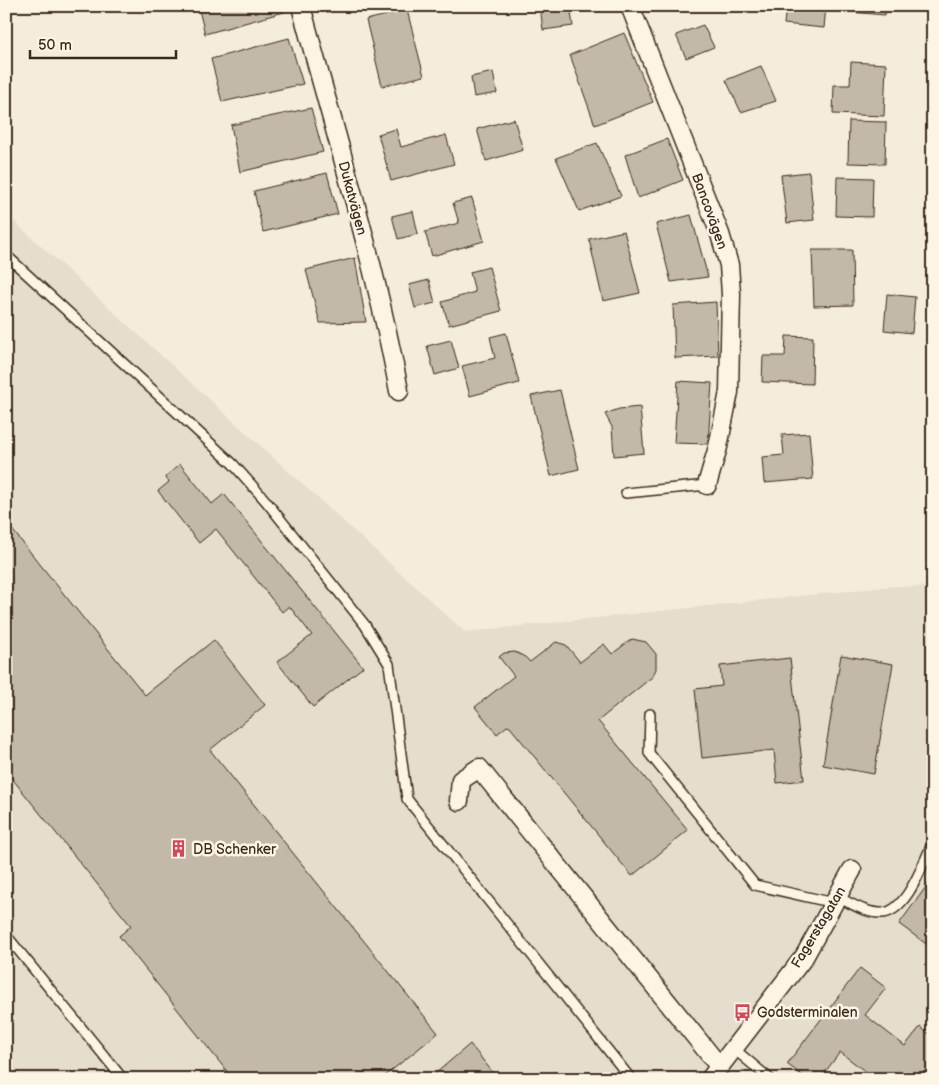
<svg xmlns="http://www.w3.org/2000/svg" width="939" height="1085" viewBox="0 0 939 1085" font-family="'Balsamiq Sans',sans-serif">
	<rect width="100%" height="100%" fill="#f4eddd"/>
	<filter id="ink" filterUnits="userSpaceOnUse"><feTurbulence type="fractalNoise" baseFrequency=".02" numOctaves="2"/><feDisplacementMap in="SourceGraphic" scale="10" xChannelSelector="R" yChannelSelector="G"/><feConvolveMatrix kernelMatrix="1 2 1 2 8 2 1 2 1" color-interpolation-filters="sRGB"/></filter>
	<g filter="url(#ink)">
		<path fill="#e5ddce" d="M6,214L465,632L893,586L933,587V1079H6Z"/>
		<g fill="#c3b9aa" stroke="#3b2a1e">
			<path d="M198,6H282L284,12L205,34Z"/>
			<path d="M540,6H570L573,26L543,30Z"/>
			<path d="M786,6H826L824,28L784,24Z"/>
			<path d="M838,6H886L885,15L838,11Z"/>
			<path d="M407,10L424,76L382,86L366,20Z"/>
			<path d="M703,25L714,47L686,58L676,35Z"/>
			<path d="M624,33L653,102L595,125L570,55Z"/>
			<path d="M289,38L303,84L222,102L211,59Z"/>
			<path d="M851,62L886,64L884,116L833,114L834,85H850Z"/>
			<path d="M761,66L776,101L741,112L726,80Z"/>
			<path d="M493,72L497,93L474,97L471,77Z"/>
			<path d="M311,108L323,152L240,172L231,125Z"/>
			<path d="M514,119L523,150L486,161L477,129Z"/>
			<path d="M849,121L886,122L885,164L848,163Z"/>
			<path d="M396,129L401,147L446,135L454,164L391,181L378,134Z"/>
			<path d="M667,139L683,180L638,198L625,155Z"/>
			<path d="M597,143L621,196L579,211L556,158Z"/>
			<path d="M809,172L814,220L787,223L781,175Z"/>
			<path d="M327,173L338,214L263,232L254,191Z"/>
			<path d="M837,177L873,178L872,217L836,216Z"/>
			<path d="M472,198L484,241L432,256L425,232L459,223L453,203Z"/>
			<path d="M931,198H933V237H932Z"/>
			<path d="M413,211L418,234L398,239L392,216Z"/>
			<path d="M691,215L708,277L671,282L656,224Z"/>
			<path d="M624,231L640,293L603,301L589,239Z"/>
			<path d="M812,250H852L853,305L814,306Z"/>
			<path d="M355,258L366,322L320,323L306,270Z"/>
			<path d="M489,267L501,311L449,325L442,302L475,292L470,272Z"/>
			<path d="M429,280L435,303L415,308L409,285Z"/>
			<path d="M887,294L915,297L912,333L884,330Z"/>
			<path d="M716,302L718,356L675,358L673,305Z"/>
			<path d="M506,333L519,383L470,396L462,366L495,358L490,337Z"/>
			<path d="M786,336L813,337L812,384L762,382L763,356H785Z"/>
			<path d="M451,340L459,368L435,375L427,346Z"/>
			<path d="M678,381L712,383L708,444L674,443Z"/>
			<path d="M560,390L579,469L551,476L531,396Z"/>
			<path d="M640,407L644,453L614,456L612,427L605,414L619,409Z"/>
			<path d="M809,433L813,479L764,483L762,457L784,455L782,435Z"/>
			<path d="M180,464L212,504L224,494L363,667L313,707L277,662L312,635L289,606L282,612L216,529L199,543L158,491L169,482L165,477Z"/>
			<path d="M6,522L145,695L214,640L265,705L210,750L438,1033L381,1079H233L119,936L131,926L6,771Z"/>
			<path d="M632,639L646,642L656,654V669L652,677L598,721L688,830L632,876L510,727L507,726L497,734L475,707L514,676L499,657L504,653L515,652L525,657L530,662L556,642L566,645L580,662L604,644L612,654Z"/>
			<path d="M841,655L893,664L874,774L823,765Z"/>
			<path d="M790,658L804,780L777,783L774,750L702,758L695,689L722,686L720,666Z"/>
			<path d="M931,880L933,881V949L899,924Z"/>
			<path d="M860,968L886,988L865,1015L905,1046L920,1027L933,1037V1079H875L840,1052L820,1079H807L787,1064Z"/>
			<path d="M470,1044L498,1079H429Z"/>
		</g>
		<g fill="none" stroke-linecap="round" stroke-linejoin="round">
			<defs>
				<g id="service">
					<path d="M6,255L233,464L265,500L365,625L389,664L407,799L631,1079"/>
					<path d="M626,493L707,485"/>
					<path d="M650,714L649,753L755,885L834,903"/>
					<path d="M837,897C851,903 865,913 880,913C906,915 924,861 933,842"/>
					<path d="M6,935L123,1079"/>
					<path d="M733,1048L770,1079"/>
				</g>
				<g id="minor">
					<path d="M301,6C335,134 375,261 399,391"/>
					<path d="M630,6L720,234L729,265L731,294L729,392L718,447L707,485"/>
					<path d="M459,801L461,780L479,768L719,1066"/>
					<path d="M710,1079L804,957L852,870"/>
				</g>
			</defs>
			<use href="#service" stroke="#3b2a1e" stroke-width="12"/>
			<use href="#minor" stroke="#3b2a1e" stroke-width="21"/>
			<use href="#service" stroke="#fcf5e5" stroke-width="9"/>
			<use href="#minor" stroke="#fcf5e5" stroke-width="18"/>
		</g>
	</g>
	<defs>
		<symbol id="building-bare" viewBox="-9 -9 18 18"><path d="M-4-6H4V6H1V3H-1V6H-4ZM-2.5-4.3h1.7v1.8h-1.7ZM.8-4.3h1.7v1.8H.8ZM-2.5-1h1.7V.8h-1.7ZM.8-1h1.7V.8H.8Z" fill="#d1495b" stroke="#fcf5e5" stroke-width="2.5" paint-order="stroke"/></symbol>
		<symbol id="bus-bare" viewBox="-9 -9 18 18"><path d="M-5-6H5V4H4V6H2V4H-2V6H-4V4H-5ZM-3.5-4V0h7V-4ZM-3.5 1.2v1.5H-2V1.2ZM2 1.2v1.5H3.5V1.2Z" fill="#d1495b" stroke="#fcf5e5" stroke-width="2.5" paint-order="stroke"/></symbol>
	</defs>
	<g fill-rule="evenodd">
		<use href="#building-bare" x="166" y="836" width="25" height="25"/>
		<use href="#bus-bare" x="730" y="1000" width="25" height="25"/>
	</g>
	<g text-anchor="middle" stroke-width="5" stroke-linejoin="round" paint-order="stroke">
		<g font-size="14" fill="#3b2a1e" stroke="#fcf5e5">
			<text transform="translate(353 198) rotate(75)" y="5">Dukatvägen</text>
			<text transform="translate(710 211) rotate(70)" y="5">Bancovägen</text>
			<text transform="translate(818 927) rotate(-59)" y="5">Fagerstagatan</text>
		</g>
		<g font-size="14" fill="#3b2a1e" stroke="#fcf5e5" text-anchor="start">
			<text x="193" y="854">DB Schenker</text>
			<text x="757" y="1017">Godsterminalen</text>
		</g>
	</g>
	<rect width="939" height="1085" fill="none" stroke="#fcf5e5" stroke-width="25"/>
	<rect x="12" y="12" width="914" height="1060" fill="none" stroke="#3b2a1e" stroke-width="2" filter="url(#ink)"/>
	<path d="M30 50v8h146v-8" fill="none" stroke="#3b2a1e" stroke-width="2.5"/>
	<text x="38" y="50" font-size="15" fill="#3b2a1e" stroke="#fcf5e5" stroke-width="4" paint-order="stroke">50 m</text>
</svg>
